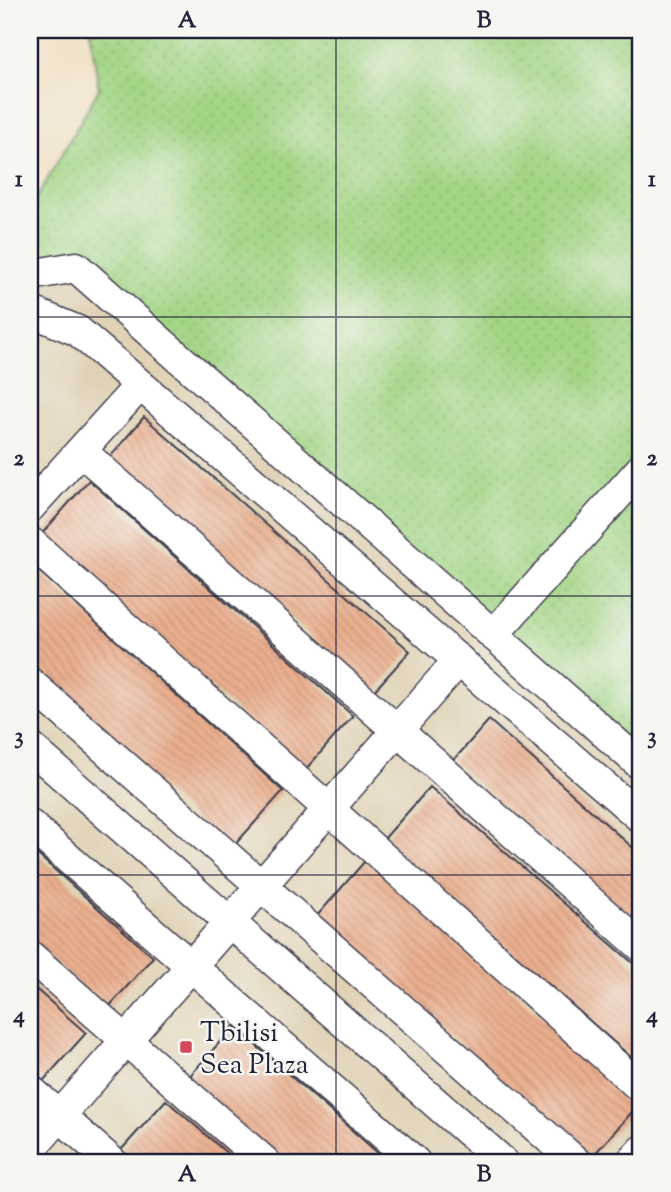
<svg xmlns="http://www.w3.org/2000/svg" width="671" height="1192" viewBox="0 0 671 1192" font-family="'Sorts Mill Goudy',serif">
	<defs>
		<pattern id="grass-dots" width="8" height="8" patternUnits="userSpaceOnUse" patternTransform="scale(1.75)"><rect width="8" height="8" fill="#a3d585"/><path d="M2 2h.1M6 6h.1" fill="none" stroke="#8cb774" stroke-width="1.8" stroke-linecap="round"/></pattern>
		<pattern id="building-back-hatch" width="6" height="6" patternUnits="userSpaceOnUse" patternTransform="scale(1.75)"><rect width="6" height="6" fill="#eaaf8e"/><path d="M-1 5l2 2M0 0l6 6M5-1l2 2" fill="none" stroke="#c8967b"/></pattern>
	</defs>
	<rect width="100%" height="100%" fill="#f6f6f2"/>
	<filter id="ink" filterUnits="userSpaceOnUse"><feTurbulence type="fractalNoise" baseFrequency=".0143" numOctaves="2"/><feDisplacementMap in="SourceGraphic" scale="14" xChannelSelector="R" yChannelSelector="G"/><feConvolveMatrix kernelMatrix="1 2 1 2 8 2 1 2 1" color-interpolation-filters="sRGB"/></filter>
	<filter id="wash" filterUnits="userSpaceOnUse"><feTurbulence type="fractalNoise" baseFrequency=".00686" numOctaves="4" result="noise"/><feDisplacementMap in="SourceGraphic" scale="28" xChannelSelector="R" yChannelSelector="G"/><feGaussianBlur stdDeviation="1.57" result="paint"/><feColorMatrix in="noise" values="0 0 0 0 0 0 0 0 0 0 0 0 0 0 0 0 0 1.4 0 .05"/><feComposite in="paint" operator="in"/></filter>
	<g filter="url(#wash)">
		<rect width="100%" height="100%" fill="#f1e1c5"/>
		<path fill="#e0d2b5" d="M76,267L641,765V1162H30V275Z"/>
		<path fill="url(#grass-dots)" stroke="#627c60" stroke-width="2" d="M90,30H641V765L77,267L30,275V210L99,89Z"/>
		<g id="blocks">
			<g fill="url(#building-back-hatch)">
				<path d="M144,417L410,651L374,691L109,458Z"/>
				<path d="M89,480L353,716L305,770L40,536Z"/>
				<path d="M30,563L283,791L230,850L30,670Z"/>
				<path d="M489,720L641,855V926L453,761Z"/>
				<path d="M430,787L641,970V1066L384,839Z"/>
				<path d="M30,848L153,957L107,1009L30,940Z"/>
				<path d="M365,861L640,1103L591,1158L316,917Z"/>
				<path d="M30,984L86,1033L43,1081L30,1070Z"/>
				<path d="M234,1026L388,1162H283L188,1078Z"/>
				<path d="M166,1100L237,1162H135L121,1150Z"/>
			</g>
		</g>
	</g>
	<g filter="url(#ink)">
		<use href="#blocks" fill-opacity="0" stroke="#413f50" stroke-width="2"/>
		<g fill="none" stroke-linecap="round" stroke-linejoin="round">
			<defs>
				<g id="minor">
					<path d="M30,275L76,267L641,765"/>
					<path d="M30,311L78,331L641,818"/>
					<path d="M81,451L641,946"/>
					<path d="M30,507L140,385"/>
					<path d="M30,542L641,1088"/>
					<path d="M493,635L641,469"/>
					<path d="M30,683L576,1162"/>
					<path d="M30,747L503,1162"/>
					<path d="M30,825L415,1162"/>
					<path d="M30,956L265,1162"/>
					<path d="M30,1090L112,1162"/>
					<path d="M30,1150L459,660"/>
					<path d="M631,1162L641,1151"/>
				</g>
			</defs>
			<use href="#minor" stroke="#413f50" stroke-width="33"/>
			<use href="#minor" stroke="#fff" stroke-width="30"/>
		</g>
	</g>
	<path fill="none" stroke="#22223b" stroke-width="2" stroke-opacity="0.55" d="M336,30V1162M30,317H641M30,596H641M30,875H641"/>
	<rect fill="#d1495b" stroke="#f6f6f2" stroke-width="2.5" x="179" y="1040" width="14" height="14" rx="3.5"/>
	<g text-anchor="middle" stroke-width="5" stroke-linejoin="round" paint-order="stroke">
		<g font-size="28" fill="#22223b" stroke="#f6f6f2" text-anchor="start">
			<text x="200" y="1041">Tbilisi<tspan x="200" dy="32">Sea Plaza</tspan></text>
		</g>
	</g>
	<rect width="671" height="1192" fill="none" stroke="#f6f6f2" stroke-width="77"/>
	<rect x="38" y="38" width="594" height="1116" fill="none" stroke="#22223b" stroke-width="2.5"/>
	<g font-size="23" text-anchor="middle" font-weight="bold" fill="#22223b">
		<text x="187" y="27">A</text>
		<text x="484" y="27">B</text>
		<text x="19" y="186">1</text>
		<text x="652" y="186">1</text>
		<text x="19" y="465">2</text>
		<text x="652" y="465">2</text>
		<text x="19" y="743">3</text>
		<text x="652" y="743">3</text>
		<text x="19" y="1022">4</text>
		<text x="652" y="1022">4</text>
		<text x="187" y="1181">A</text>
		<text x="484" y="1181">B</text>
	</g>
</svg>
